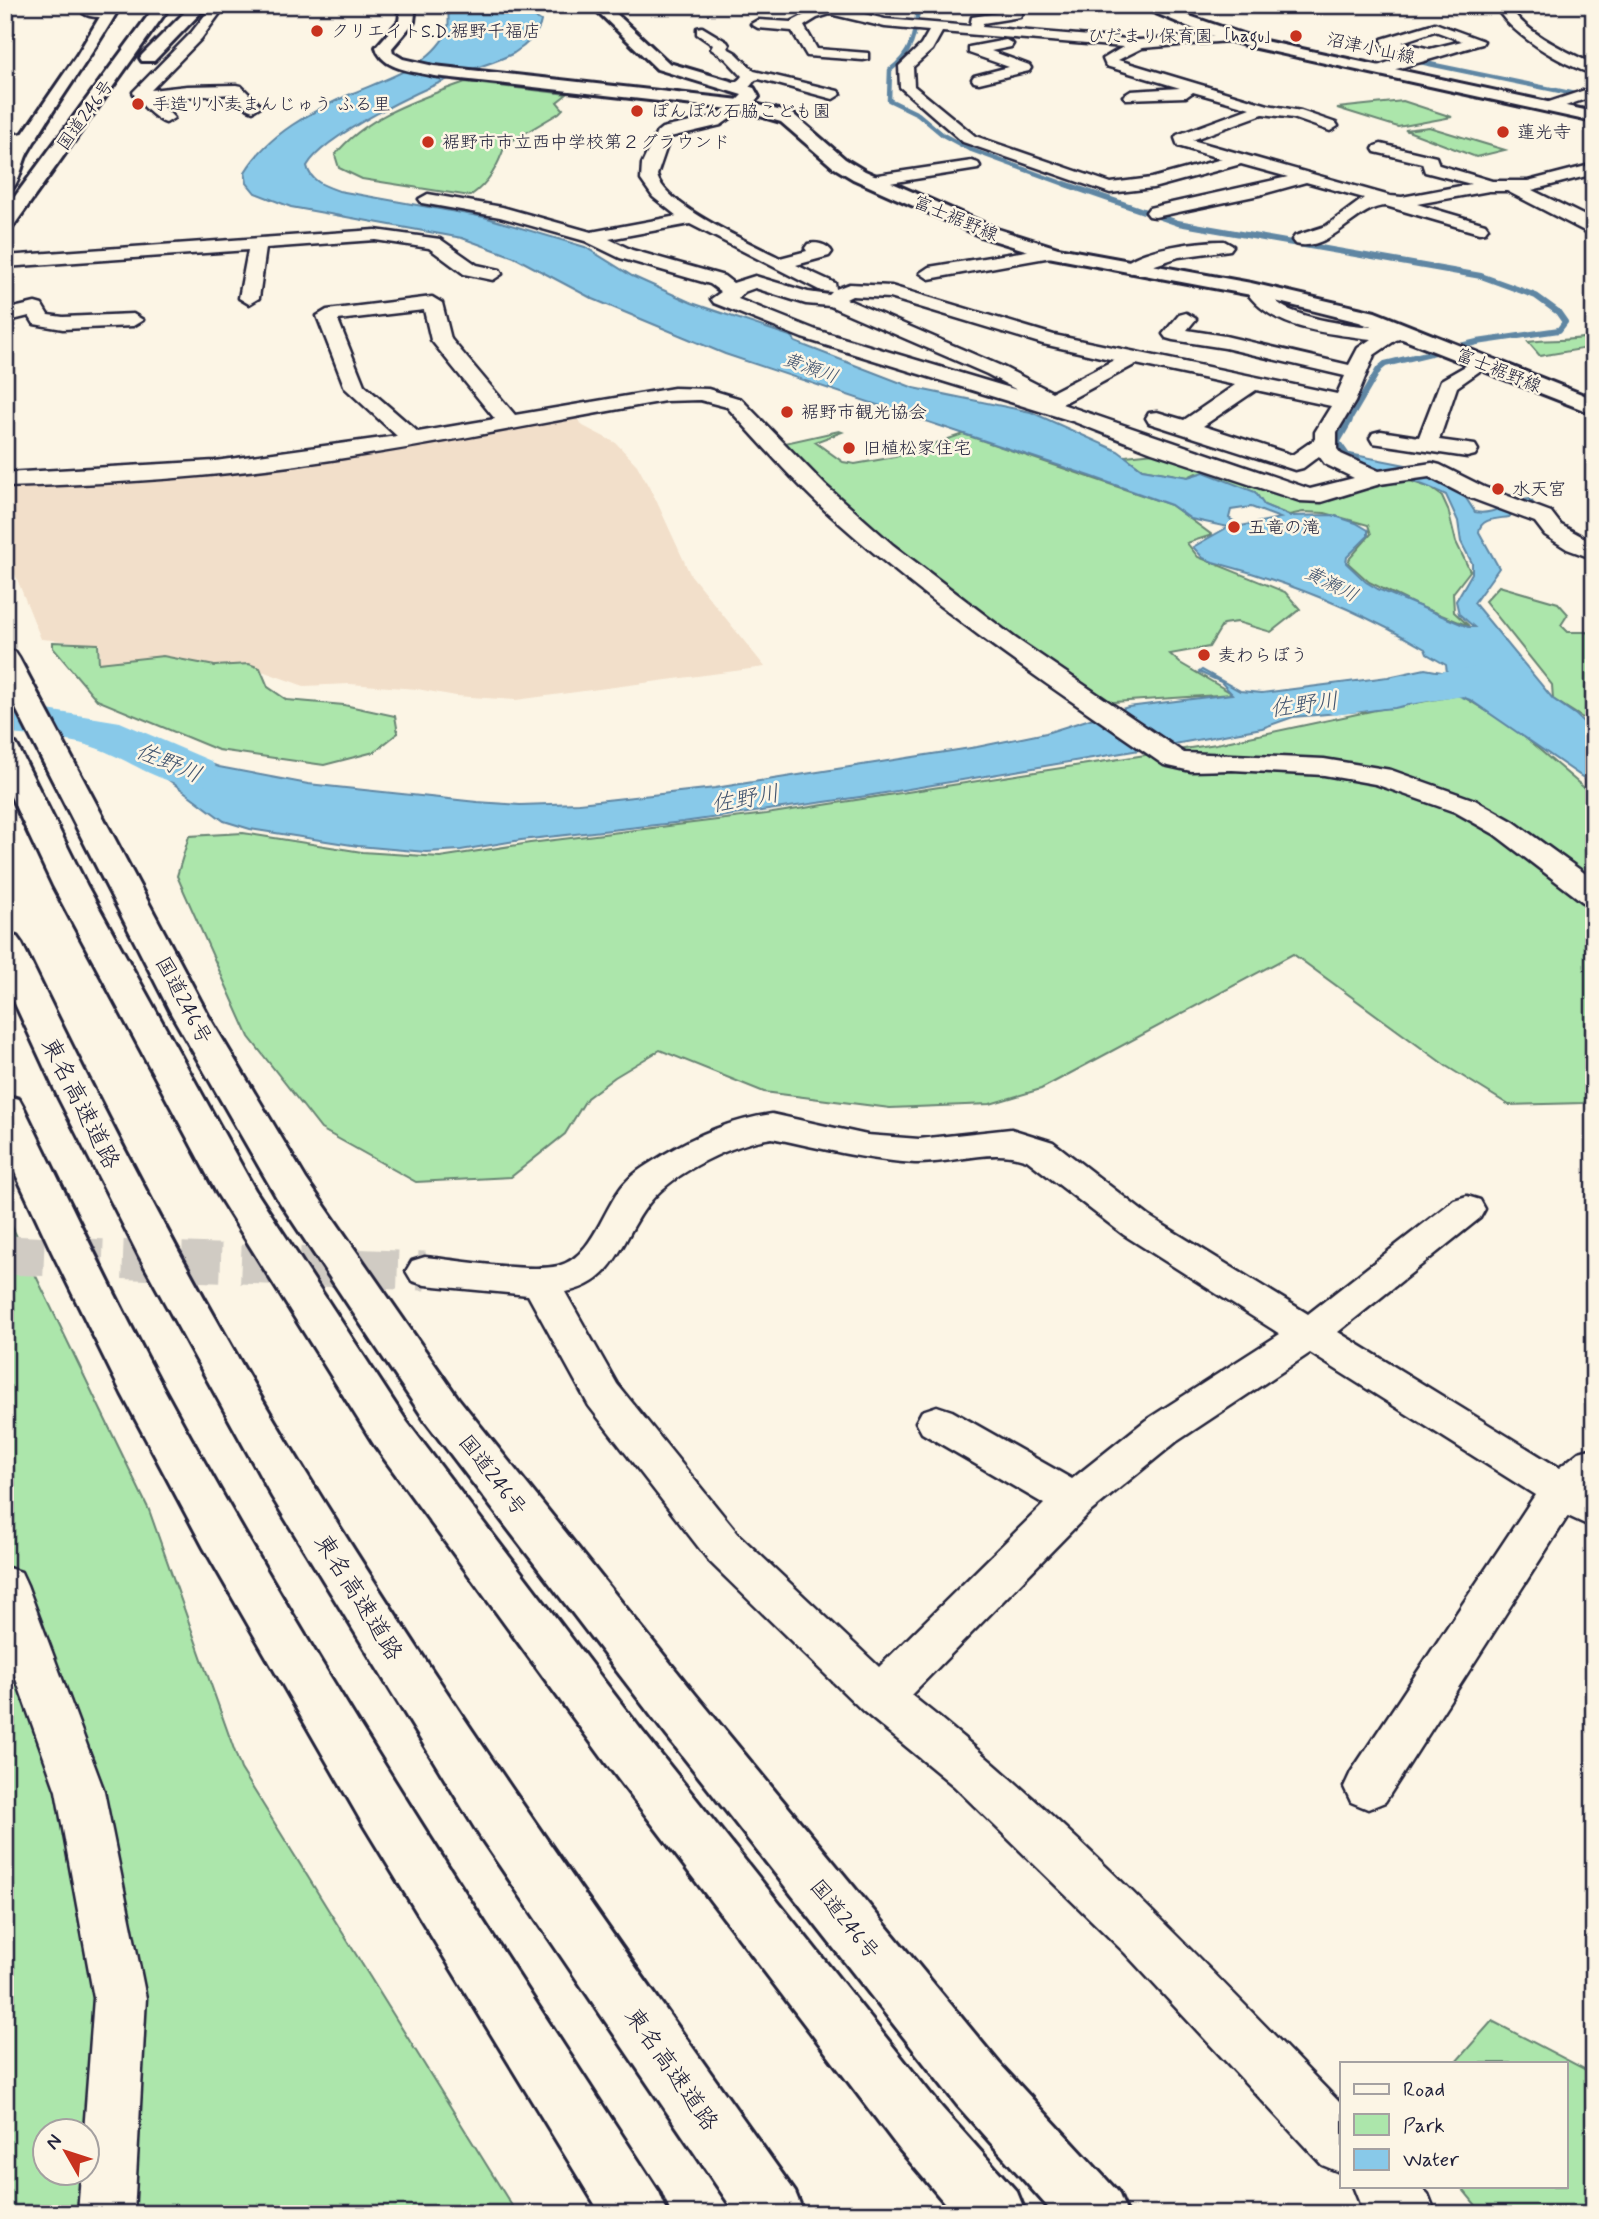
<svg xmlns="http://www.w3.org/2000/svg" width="1599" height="2219" viewBox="0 0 1599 2219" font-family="Mynerve,'Klee One',sans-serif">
	<rect width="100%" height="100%" fill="#fcf5e5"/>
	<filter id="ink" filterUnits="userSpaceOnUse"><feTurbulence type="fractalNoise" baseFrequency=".0143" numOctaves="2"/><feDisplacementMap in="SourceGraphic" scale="14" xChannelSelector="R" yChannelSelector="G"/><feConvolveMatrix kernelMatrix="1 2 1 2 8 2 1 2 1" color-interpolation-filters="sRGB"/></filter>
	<g filter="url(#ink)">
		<path fill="#f2dfca" d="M575,414L583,426L616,443L637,465L656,500L690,574L765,667L516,700L456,696L417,689L350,684L304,686L259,670L152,669L100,662V644L41,639L5,549V484L108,479Z"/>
		<g fill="#ace6ab" stroke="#678473" stroke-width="2" fill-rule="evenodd">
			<path d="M465,82L567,94L557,102L563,109L559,113L505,145C498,166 489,183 470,196L362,179L339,168L335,155C366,116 419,99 465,82Z"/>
			<path d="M1403,101L1452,117L1398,127L1337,108Z"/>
			<path d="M1429,127L1505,150L1476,157L1405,130Z"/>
			<path d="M1594,335V347L1540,356L1528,342C1549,339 1576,342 1594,335Z"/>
			<path d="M839,431L842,432L815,442L843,462L855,464L895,457L963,434L1171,505L1212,535L1187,543L1198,557L1285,592L1300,609L1271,632L1237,622L1223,624L1209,647L1170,654L1180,663L1233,694L1099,703C991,622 878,542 785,443Z"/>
			<path d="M1165,452L1319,499L1407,480L1431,488L1442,496L1448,509L1456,542L1470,571L1453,593L1454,612L1469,626L1416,605L1369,582L1348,563L1350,558L1371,534L1368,525L1325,513L1303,512L1289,515L1264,505L1255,492L1196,473L1188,477L1142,469L1125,456Z"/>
			<path d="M1499,586L1558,603L1568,614L1561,625L1568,632H1586L1594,635V725L1553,699L1552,685L1485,601Z"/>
			<path d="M53,642L98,644L99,663L163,656L215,666L249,664L260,668L268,687L287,700L344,705L395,716L398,733L374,752L324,765L218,750L97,700L53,648Z"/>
			<path d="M1460,695L1513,727L1589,792L1594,800V1098L1583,1103L1509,1105L1446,1066L1293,954L1041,1089L990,1104L890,1108L764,1092L660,1050L615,1077L587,1098L565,1134L511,1177L416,1182L321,1129L249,1037L177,876L189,836L243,833L362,852L440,857L530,843L766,814L1216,744L1376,710Z"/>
			<path d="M5,1212L149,1510L241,1769L517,2214H5ZM46,2132H88V2174H46Z"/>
			<path d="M1492,2021L1594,2074V2214H1483L1460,2186H1566V2063H1455Z"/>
		</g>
		<path fill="#88c9e9" stroke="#5f86a3" stroke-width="2" fill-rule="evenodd" d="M448,5H515L541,21C539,34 525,46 514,53C497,62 476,67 458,75C423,89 324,135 307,166C310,181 325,186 339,191L484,217L585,247L632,276L692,303L793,337L795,342L914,388L1031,412L1118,451L1142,469L1188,477L1204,472L1255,492L1264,505L1290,516L1332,515L1356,523L1368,530V536L1347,557L1346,563L1366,582L1378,589L1468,627H1474L1459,614L1456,601L1472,573V563L1461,542L1458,521L1446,495C1413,478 1377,471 1342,458L1350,454L1426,469L1462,492L1475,512C1496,516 1508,500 1530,499L1534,504L1513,507L1512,514L1509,517C1497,519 1480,518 1479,532L1499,568L1474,603L1553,699L1576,715L1594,732V785L1470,700L1426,683L1421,684L1418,693L1428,700L1395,708L1293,717L1262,728L1169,745L867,796L683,822L521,840L461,850L426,852L358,846L250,829L224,821L166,778L135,763L130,756L105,743L123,731L219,767L308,784L477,802L520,805L579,803L715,788L977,747L1046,733L1128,707L1232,694L1221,682L1199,672L1202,670L1240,691L1262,693L1388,677L1425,669L1447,673L1446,665L1427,654L1425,649C1357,609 1289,582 1213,562L1203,558L1193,547L1228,527L1191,519L1171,505L1090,476L725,354L593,299L514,257L462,238L291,207L255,193L247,183L245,172C268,134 312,111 353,93C386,79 429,67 447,32C450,26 448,13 448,5ZM1251,507L1280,518L1241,526L1229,518L1231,510Z"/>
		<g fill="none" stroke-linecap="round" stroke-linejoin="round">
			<g stroke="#5f86a3" stroke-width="4.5">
				<path d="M908,5L918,9C915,35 912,54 890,70L889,100L918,114L943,135L969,149L1070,186"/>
				<path d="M1506,8L1574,6L1594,12"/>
				<path d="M1391,56L1594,98"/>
			</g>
			<path stroke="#5f86a3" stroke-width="6" d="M1065,184L1178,223L1481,276L1536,296L1558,312L1565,322L1559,330L1477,342L1385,364L1379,369L1348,422"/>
			<path stroke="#5f86a3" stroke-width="7" d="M1349,421L1337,442L1347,456L1357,459"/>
			<g fill="#88c9e9" fill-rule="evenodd">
				<path d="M1494,665L1511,669L1518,679L1511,689L1335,715L1318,710L1311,700L1318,690L1335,685Z"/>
				<path d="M5,703L120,722L211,761L219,772L211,783C168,794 131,758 90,746C64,738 33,737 5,733Z"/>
			</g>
			<path stroke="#d0cbc3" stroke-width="39" stroke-dasharray="39 20" stroke-linecap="butt" d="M5,1255L425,1271"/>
			<defs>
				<g id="minor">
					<path d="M86,5H100L98,9L111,8L118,12C110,18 91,19 83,13Z"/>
					<path d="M213,5H226L201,39L151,90L187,86L236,85L241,86L261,106L253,111L248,109L232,94L156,99L174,118L166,123C156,120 136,100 133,92L191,33Z"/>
					<path d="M802,5H826L885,19L970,26L972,17L1010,11L1012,5H1026L1020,17L983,23L982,27L1139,40L1234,34L1236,37L1229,41L1142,48L1118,60L1268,105L1301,111L1336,123L1338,126L1330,131L1293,118L1263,114L1192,140L1390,196L1402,197L1471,184L1425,172L1422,163L1375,152L1373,149L1375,146L1381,144L1436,157L1439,165L1492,181H1528L1594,164V174L1532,190L1591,219L1594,221V236L1507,191H1489L1417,204L1485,224L1488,228L1485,232L1479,233L1386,206C1356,206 1331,253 1295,244L1292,240L1295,236L1326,226L1364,198L1306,182L1259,195L1155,217L1149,216L1146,212L1149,208L1288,177L1241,164L1153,188L1110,193L963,142L900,87L899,66L921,45L929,31L885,27L830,14L817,18L804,26L817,49L868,53V59L863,60L807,56L792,31L758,28L751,24L758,20L791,22L814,10ZM942,32L1123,47L1103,59L1106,66L1180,88L1131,91L1123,96L1126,99L1186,97L1193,92L1250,108L1177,135L1175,138L1178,146L1222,159L1152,178L1111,183L975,136L914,86L913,67L932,50Z"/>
					<path d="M1495,5H1509C1521,31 1569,53 1594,64V74C1564,66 1509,34 1495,5Z"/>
					<path d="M1435,23L1484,41L1482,44C1466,48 1383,75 1375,73L1373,70L1375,67L1414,53L1382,45V39ZM1435,31L1462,41L1430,49L1402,42Z"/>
					<path d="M702,27L727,42L729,45L727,48L736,53L754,71L838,91L841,94L833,99L759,79L755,80C749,89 742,94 731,91L729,88C732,83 738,82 742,76L726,59L711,49L713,45L697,34V28Z"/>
					<path d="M1006,40L1013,44L1011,47L991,51L1029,65L1031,68L1029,71L979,83L974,82L972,79L974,76L1009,67L969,53V47Z"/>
					<path d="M1594,87V96L1551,111L1543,106L1546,103Z"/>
					<path d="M740,100L748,105L745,108L721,125L670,137L657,175C663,205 753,244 780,258L807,251L805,248L808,244C816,242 827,244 832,252L829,256L796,265L835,283L836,289L849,284L891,286L1054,335L1337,394L1345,376L1225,348L1173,340L1166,338L1163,334L1179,315L1186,313L1196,319L1187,330L1225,336L1349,365L1358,348L1371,339C1327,333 1271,330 1245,290L1254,284C1264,287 1275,304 1290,310C1321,323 1356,325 1389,329L1403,326L1410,328L1413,332L1410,336L1396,340L1374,355L1355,402L1337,432V449L1341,454L1379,471L1432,463L1440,465L1484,487L1551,512L1561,525L1594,543V559L1567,549L1545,535L1535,522L1468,497L1429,477L1380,484L1321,502L1300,501L1152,452L1072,421L802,338L714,303L711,299L721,292L710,284L620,258L585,241L500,217L422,203L419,199L428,194L502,207L591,232L677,216L653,197L641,180L642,164L657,132L662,128L710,118ZM690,224L821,291L832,292L829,295L808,292L755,276L733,283L724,276L632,250L609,239ZM755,288L806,304L830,306L987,374L1017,390L816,330L738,299L744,292ZM852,296L890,298L1043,344L1114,360L1052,392L1001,366L846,299ZM1136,364L1235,385L1184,420L1157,412L1149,413L1146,418L1149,423L1295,470L1303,468L1319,456L1325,464L1354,478L1310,489L1062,404ZM1256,390L1331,406L1315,432V439L1292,455L1203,426Z"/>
					<path d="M30,132L36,134L38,137L36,140L5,146V136Z"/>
					<path d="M972,161L978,163L980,166L978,169L871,186L863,181L871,176Z"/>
					<path d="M375,230L440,239L477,265L500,270L502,274L493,280L464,274L429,248L375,240L266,248L259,298L249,304L239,298L248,250L5,267V256Z"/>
					<path d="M1224,241L1233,246L1230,250L1179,257L1131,273L1122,267C1137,248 1200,241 1224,241Z"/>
					<path d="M1051,247L1060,252L1057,256L929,279L920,273L929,267Z"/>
					<path d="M432,297L442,303L451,339L515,415L674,388L708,389L741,399L825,485L893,545L1015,638L1184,753L1324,759L1391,770L1475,800L1514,822L1594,880V904L1583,902L1494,834L1455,812L1375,784L1324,775L1232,770L1191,771L1164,765C1052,688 940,613 838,522C798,487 763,446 727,407L700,400L665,401C543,422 421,448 297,465C200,478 103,484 5,487V473L215,461L397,436L345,388L317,316L327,310ZM424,310L431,340L495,419L418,432L364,385L338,320Z"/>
					<path d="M35,303L42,305L48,315L63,317L133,314L143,320L133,326L63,329L34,324L29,316L5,322V310Z"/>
					<path d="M1481,357L1488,359L1491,363L1457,387L1439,440L1475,445L1478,450L1475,455L1467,457L1373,443L1370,438L1373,433L1381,431L1419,437L1441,380Z"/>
					<path d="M772,1114L867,1135L919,1139L1011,1129L1053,1142L1150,1217L1308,1314L1454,1200L1467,1196L1480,1200L1485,1209L1480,1218L1338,1332L1559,1468L1579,1452L1594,1448V1528L1568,1516L1385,1802L1368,1809L1351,1802L1344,1787L1351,1772L1535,1495L1310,1353L1176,1442L1089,1513L911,1695C1067,1818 1204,1963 1342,2105V2173L1322,2165L1125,1953L954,1786L863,1711L710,1562L589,1406L528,1295L425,1285L412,1281L406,1271L412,1261L425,1257C458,1260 529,1273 558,1266C593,1257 603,1208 624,1184C635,1171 649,1164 663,1155C698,1134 731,1120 772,1114ZM772,1138C820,1148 866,1160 915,1163C953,1164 991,1147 1027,1160L1124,1235L1280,1334L1146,1420L1072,1479L952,1411L937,1406L922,1411L916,1422L922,1433L1044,1504L879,1667L740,1536L617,1384L565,1292C618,1283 621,1237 650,1202C674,1172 734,1143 772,1138Z"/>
					<path d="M5,1567L21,1572L27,1585L104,1791L146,1998L134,2214H78L81,2174H88V2132H84L94,1998L56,1791L5,1648Z"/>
					<path d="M1353,2186H1420L1428,2194L1436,2214H1369L1361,2206Z"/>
				</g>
				<path id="tertiary" d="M591,5H607L669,63L754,88L759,97L746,109H734L732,105L742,95L657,69Z"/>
				<path id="secondary" d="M1136,5H1157L1260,40L1594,112V122L1252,47L1204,33Z"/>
				<path id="primary" d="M392,5H408L415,13L414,22L392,48L393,53L403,59L434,66L740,100L793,114L845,159L865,171L997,229L1058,248L1251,283L1375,312L1594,399V414L1359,322L1251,295L1048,257L983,237L853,179L833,167L781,122L739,110L434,76C414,71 382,70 376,47L399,21L400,14Z"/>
				<g id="trunk">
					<path d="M107,5H121C92,56 57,102 28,152C21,164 20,189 5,193V163L9,154L77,55Z"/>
					<path d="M156,5H171L12,228L5,230V210Z"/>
					<path d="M192,5H208L154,61H142L140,58L142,55Z"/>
					<path d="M5,649L15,652L19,658L208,1015L306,1179L458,1398L695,1694L999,2063L1118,2192L1127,2214H1054L957,2105L659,1726L426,1422L277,1198L172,1015L5,687Z"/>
					<path d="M5,742L16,744L20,751L87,886L255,1190L407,1422L642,1731L942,2108L1017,2192L1026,2214H954L900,2150L606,1763L375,1446L218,1195L53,886L5,784Z"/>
				</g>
				<g id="motorway">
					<path d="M5,934L17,937L22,944C109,1124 201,1301 305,1471C457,1719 627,1955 795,2192L804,2214H736L481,1838L272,1497L139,1256L59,1099L5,982Z"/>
					<path d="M5,1095L19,1099L24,1108C70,1203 115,1298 165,1391C315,1667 488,1929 659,2192L668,2214H601L364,1826L204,1548L122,1394L52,1252L5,1151Z"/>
				</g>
			</defs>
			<use href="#minor" stroke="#22223b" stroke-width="5"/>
			<use href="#tertiary" stroke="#22223b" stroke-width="6"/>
			<use href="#secondary" stroke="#22223b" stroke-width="6"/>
			<use href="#primary" stroke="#22223b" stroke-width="6"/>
			<use href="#trunk" stroke="#22223b" stroke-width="6"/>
			<use href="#motorway" stroke="#22223b" stroke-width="6"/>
			<use href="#minor" fill="#fcf5e5" fill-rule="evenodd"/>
			<use href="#tertiary" fill="#fcf5e5" fill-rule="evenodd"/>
			<use href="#secondary" fill="#fcf5e5" fill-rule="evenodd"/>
			<use href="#primary" fill="#fcf5e5" fill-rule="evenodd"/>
			<use href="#trunk" fill="#fcf5e5" fill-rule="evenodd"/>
			<use href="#motorway" fill="#fcf5e5" fill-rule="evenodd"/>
		</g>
	</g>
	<g fill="#c8321e" stroke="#fcf5e5" stroke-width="2.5">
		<circle cx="317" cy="31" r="7"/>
		<circle cx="1296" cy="36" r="7"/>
		<circle cx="138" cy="104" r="7"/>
		<circle cx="637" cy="111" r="7"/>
		<circle cx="1503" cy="132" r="7"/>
		<circle cx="428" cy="142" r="7"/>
		<circle cx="787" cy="412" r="7"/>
		<circle cx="849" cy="448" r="7"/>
		<circle cx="1498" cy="489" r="7"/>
		<circle cx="1234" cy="527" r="7"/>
		<circle cx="1204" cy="655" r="7"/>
	</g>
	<g text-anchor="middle" stroke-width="5" stroke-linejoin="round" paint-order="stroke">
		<g font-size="18" fill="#22223b" stroke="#fcf5e5" text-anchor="start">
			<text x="331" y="37">クリエイトS.D.裾野千福店</text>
			<text x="1282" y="42" text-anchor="end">ひだまり保育園「hagu」</text>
			<text x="152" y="110">手造り小麦まんじゅう ふる里</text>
			<text x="651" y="117">ぽんぽん石脇こども園</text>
			<text x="1517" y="138">蓮光寺</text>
			<text x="442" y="148">裾野市市立西中学校第２グラウンド</text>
			<text x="801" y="418">裾野市観光協会</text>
			<text x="863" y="454">旧植松家住宅</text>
			<text x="1512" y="495">水天宮</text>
			<text x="1248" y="533">五竜の滝</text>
			<text x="1218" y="661">麦わらぼう</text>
		</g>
		<g font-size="18" fill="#22223b" stroke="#fcf5e5">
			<text transform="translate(1371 48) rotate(12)" y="6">沼津小山線</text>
			<text transform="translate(85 115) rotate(-54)" y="6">国道246号</text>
			<text transform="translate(956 218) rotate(23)" y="6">富士裾野線</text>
			<text transform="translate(1499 370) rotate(22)" y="6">富士裾野線</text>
		</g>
		<g font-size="19" font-style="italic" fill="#41546f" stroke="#fcf5e5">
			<text transform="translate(811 367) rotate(20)" y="7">黄瀬川</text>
			<text transform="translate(1332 583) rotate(27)" y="7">黄瀬川</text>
		</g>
		<g font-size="21" fill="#22223b" stroke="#fcf5e5">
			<text transform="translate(184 1000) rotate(62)" y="7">国道246号</text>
			<text transform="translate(493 1475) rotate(52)" y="7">国道246号</text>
			<text transform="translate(845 1919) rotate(51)" y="7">国道246号</text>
		</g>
		<g font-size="23" font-style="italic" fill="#41546f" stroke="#fcf5e5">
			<text transform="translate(1304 704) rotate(-7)" y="8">佐野川</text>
			<text transform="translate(169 762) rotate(23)" y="8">佐野川</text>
			<text transform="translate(745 798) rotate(-10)" y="8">佐野川</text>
		</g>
		<g font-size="24" fill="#22223b" stroke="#fcf5e5">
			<text transform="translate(81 1103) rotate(63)" y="8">東名高速道路</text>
			<text transform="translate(359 1597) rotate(58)" y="8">東名高速道路</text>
			<text transform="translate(672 2069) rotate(55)" y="8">東名高速道路</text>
		</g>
	</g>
	<rect width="1599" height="2219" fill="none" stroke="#fcf5e5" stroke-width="28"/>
	<rect x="14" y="14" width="1571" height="2191" fill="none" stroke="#22223b" stroke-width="2.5" filter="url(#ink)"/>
	<rect x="1340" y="2062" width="228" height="126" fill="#fcf5e5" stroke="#a5a1a1" stroke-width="2"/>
	<rect x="1354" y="2084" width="35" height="10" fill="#fcf5e5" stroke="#a5a1a1" stroke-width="2"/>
	<text x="1403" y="2096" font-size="21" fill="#22223b">Road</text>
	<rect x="1354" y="2114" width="35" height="21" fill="#ace6ab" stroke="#a5a1a1" stroke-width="2"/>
	<text x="1403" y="2132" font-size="21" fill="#22223b">Park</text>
	<rect x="1354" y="2149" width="35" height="21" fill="#88c9e9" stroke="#a5a1a1" stroke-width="2"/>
	<text x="1403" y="2166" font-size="21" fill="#22223b">Water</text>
	<g transform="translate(66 2152) rotate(309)"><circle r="33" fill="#fcf5e5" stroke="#a5a1a1" stroke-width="2"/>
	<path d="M0-5L12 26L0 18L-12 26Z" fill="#c8321e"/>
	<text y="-10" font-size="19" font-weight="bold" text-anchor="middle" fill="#22223b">N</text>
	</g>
</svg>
